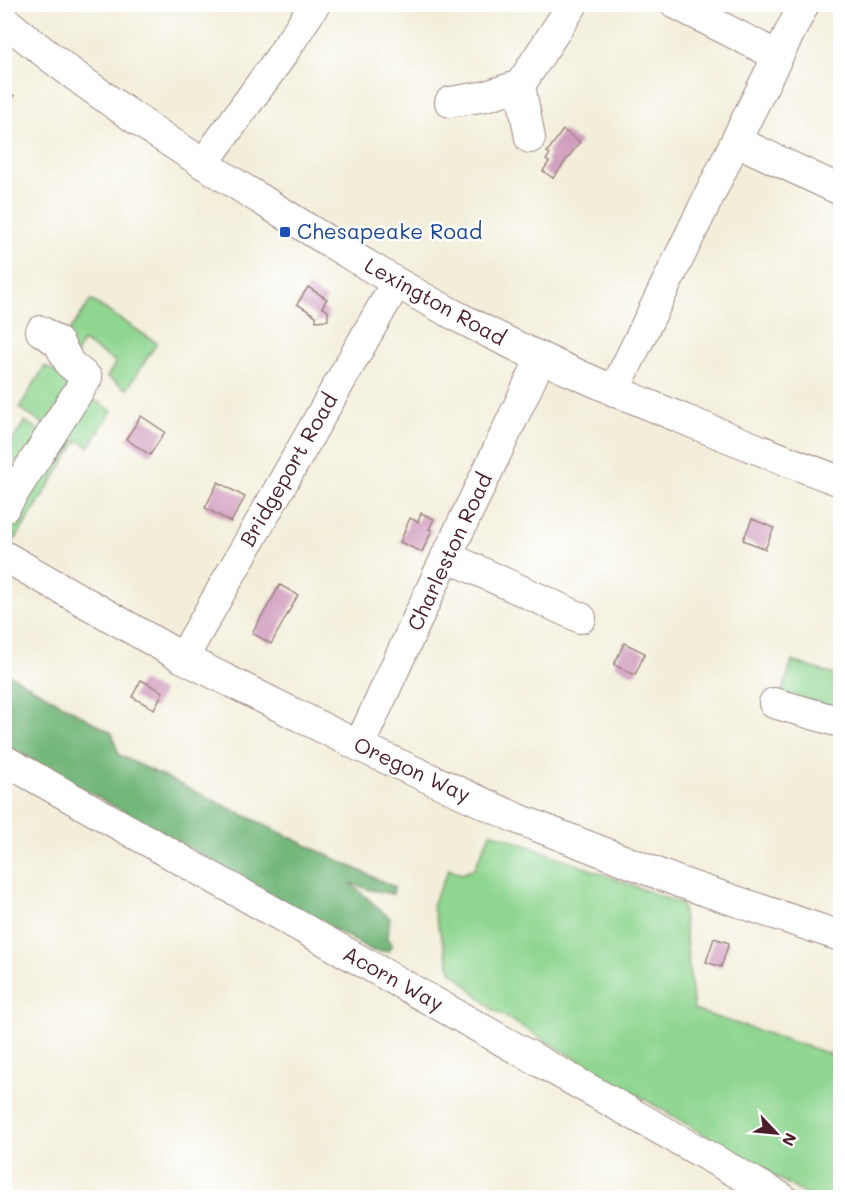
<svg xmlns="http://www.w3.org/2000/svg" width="845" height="1202" viewBox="0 0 845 1202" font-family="Mali,sans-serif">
	<rect width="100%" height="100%" fill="#fff"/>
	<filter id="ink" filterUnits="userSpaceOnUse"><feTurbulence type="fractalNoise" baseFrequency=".0167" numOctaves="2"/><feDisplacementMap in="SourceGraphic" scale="12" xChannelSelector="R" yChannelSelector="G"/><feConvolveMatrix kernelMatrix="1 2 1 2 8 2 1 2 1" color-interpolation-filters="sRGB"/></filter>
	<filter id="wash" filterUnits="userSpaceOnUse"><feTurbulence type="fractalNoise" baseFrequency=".008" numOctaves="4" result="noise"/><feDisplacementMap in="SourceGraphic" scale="24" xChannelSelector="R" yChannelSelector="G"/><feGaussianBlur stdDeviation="1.35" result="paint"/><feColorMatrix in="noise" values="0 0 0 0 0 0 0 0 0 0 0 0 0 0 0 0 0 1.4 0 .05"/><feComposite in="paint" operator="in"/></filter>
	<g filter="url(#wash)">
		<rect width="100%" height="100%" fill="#f2eed9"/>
		<g fill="#8fd690" stroke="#6c7a5e" stroke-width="1.5">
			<path d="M91,300L157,343L127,389L107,377L116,362L83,341L75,356L63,340Z"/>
			<path d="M45,366L74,383L46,426L19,408Z"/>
			<path d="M88,396L112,411L89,447L78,440L15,540L7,535L4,524Z"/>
			<path d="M25,421L42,433L23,460L13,461L5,456V453Z"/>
			<path d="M792,661L840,677V711L782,694Z"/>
			<path d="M491,832L682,904L694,1010L840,1057V1197H810L492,1009L451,970L432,905L449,869L462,874L474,869Z"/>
		</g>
		<path fill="#73b77a" stroke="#5e6b52" stroke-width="1.5" d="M5,672L112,733L119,755L394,887L393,894L371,890L350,883L390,918L387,937L392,945L388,951H373L5,745Z"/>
		<g id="blocks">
			<g fill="#ce97ba">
				<path d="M4,89L14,96L4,107Z"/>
				<path d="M563,130L580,142L553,178L543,171L549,162L546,160L550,154L547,152Z"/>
				<path d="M308,287L327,299L322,307L328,311V320L316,321V316L297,304Z"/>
				<path d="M141,416L165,432L150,455L126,439Z"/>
				<path d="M218,482L245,497L231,522L205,508Z"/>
				<path d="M421,513L434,519L429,529L432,530L422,552L400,542L410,518L418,522Z"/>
				<path d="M752,519L774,528L765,549L743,540Z"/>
				<path d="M280,585L298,595L271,644L252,633Z"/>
				<path d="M624,643L645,653L635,675L614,665Z"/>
				<path d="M141,680L163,692L154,709L132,697Z"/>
				<path d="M714,938L729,943L721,967L706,962Z"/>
			</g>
		</g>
	</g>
	<g filter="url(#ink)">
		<use href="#blocks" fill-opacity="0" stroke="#9e8682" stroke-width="1.5"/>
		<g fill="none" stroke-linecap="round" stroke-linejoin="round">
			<defs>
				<g id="minor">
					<path d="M676,4L778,56"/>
					<path d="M4,20C88,90 180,150 273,207C337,247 401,287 468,322C541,360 617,392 693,423C742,443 791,463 840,481"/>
					<path d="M520,85L530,138"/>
					<path d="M450,102L486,96L520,85L573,4"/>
					<path d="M736,141L840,190"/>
					<path d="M203,164L279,59L315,4"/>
					<path d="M614,391L749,114L804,4"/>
					<path d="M4,508L87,378L70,364L58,342L41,331"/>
					<path d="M4,556L183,658L359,746L516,818L679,882L840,936"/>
					<path d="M446,556L581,618"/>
					<path d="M183,658L396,283"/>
					<path d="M774,703L840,722"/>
					<path d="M359,746L438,574L494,458L541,358"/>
					<path d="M4,760L782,1198"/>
				</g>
			</defs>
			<use href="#minor" stroke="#9e8682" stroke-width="32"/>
			<use href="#minor" stroke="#fff" stroke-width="30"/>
		</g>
	</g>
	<rect fill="#1a4fb4" stroke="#fff" stroke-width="2" x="279" y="226" width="12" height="12" rx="3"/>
	<g text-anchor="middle" stroke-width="5" stroke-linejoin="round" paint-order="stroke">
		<g font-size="21" fill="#164399" stroke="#fff" text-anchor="start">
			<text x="297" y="239">Chesapeake Road</text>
		</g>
		<g font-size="21" fill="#4a1f2b" stroke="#fff">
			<text transform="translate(435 302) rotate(29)" y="7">Lexington Road</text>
			<text transform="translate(289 470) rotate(-60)" y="7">Bridgeport Road</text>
			<text transform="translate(450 552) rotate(-65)" y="7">Charleston Road</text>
			<text transform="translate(412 770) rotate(25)" y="7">Oregon Way</text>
			<text transform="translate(393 979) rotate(29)" y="7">Acorn Way</text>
		</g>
	</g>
	<rect width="845" height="1202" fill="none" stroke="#fff" stroke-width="24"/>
	<g transform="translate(776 1133) rotate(116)" stroke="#ffffff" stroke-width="4.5" paint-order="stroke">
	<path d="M0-4.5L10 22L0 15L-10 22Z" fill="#4a1f2b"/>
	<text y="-9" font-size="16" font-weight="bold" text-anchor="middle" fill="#4a1f2b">N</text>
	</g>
</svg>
